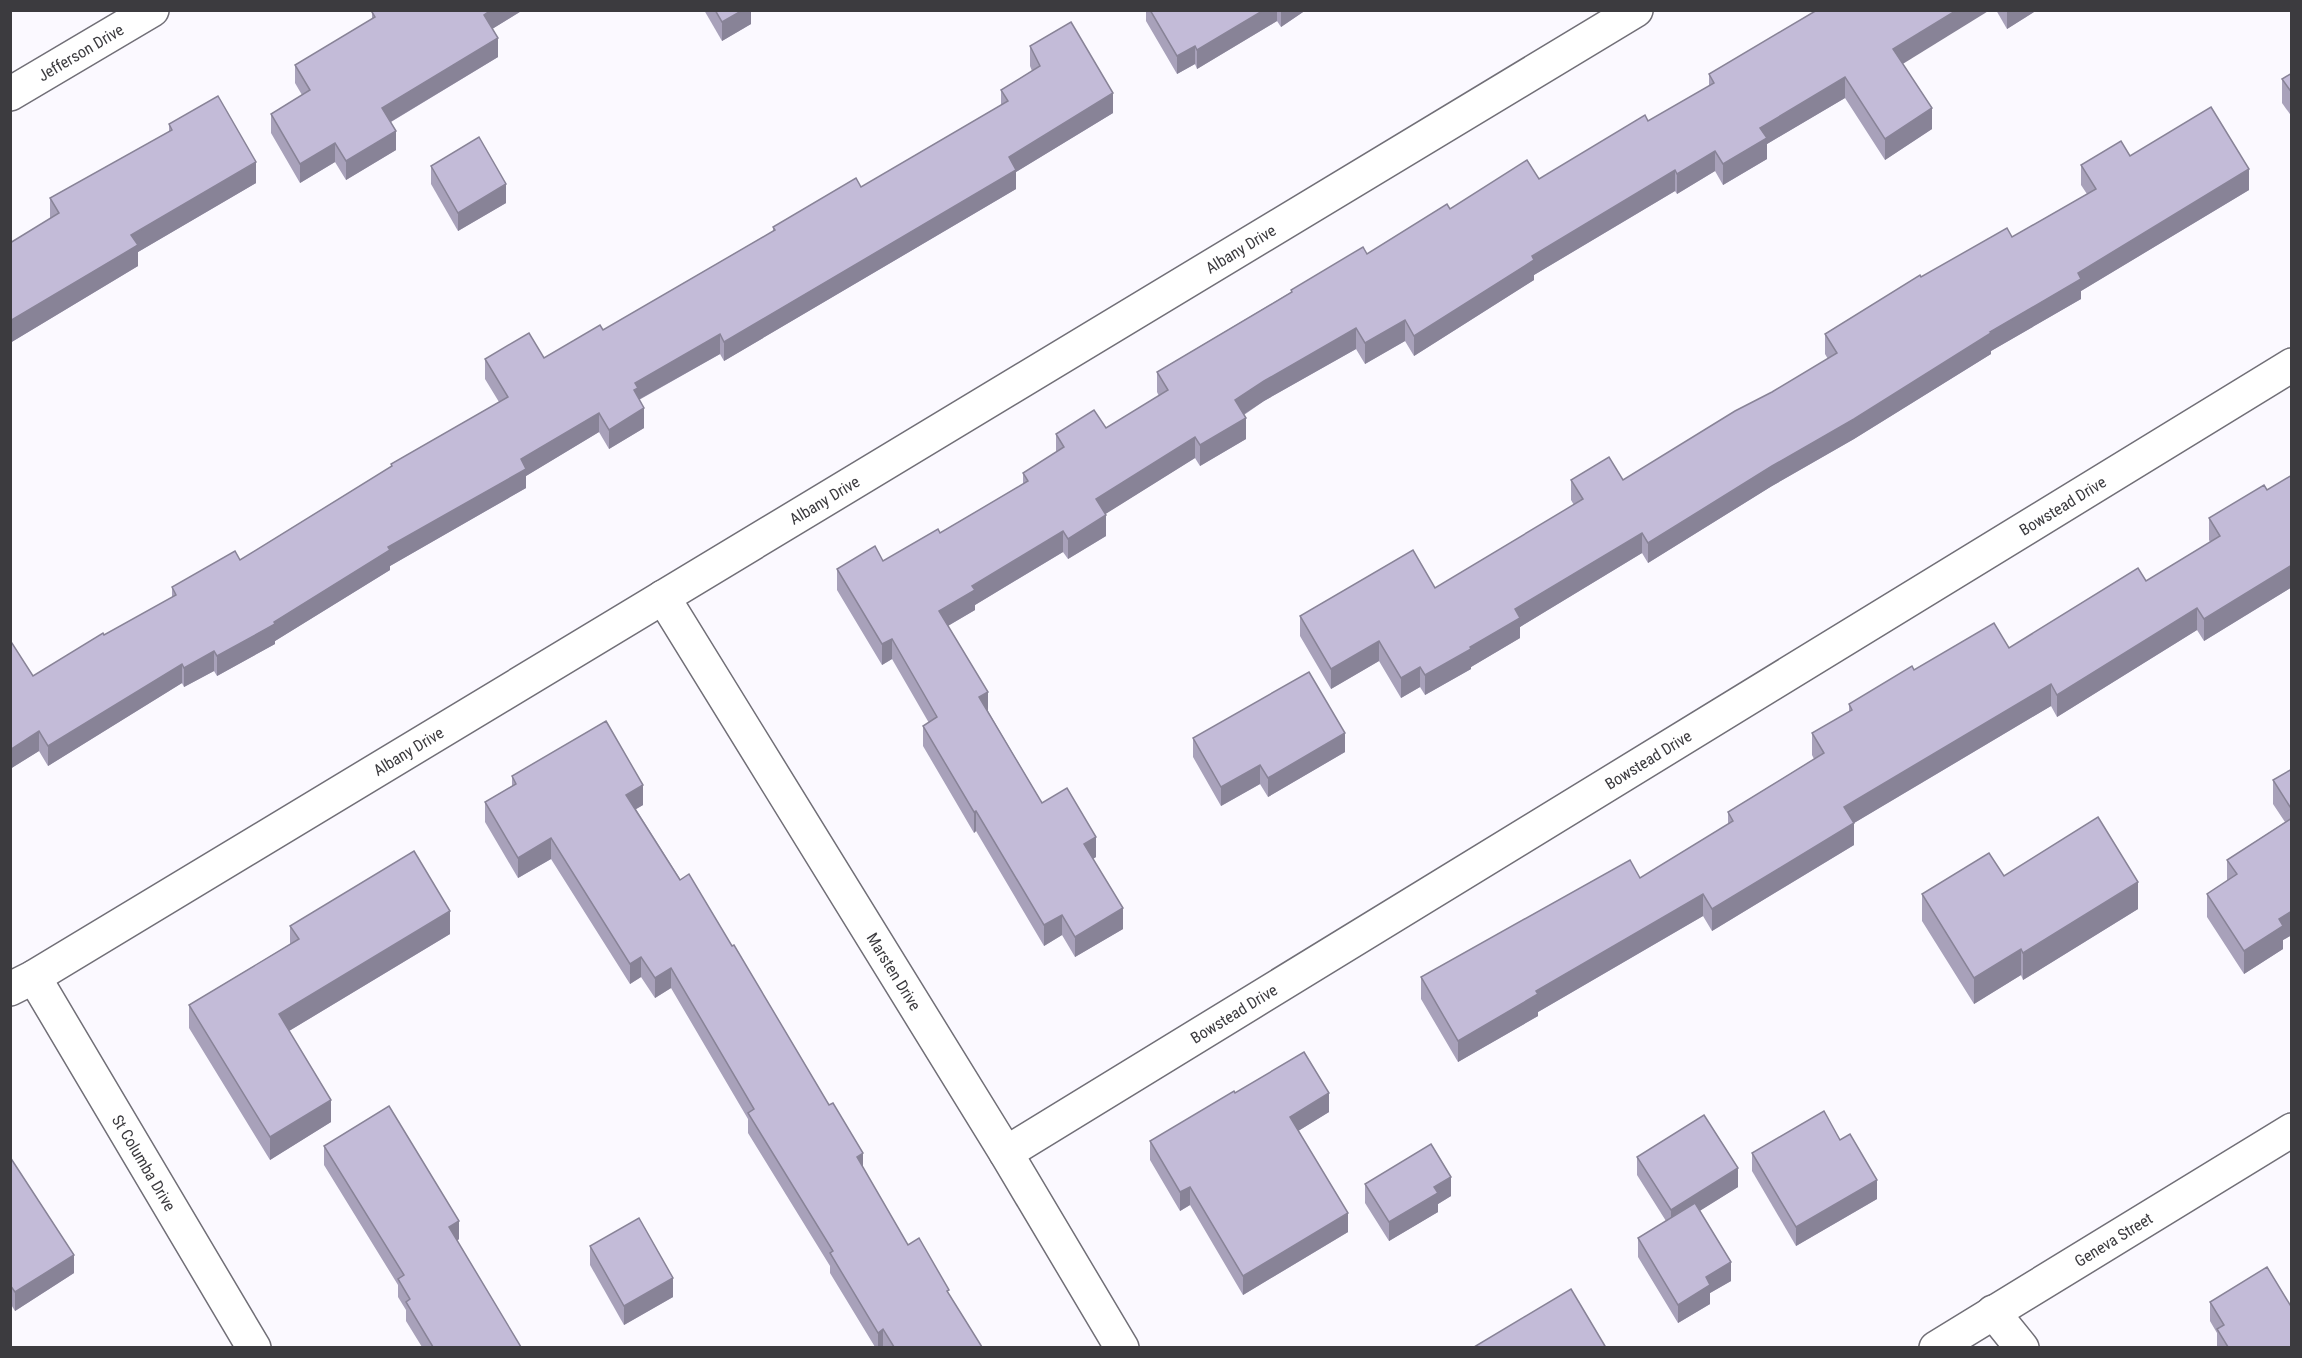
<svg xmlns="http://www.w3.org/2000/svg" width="2302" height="1358" viewBox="0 0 2302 1358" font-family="'Roboto Condensed',sans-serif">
	<rect width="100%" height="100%" fill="#fbf9ff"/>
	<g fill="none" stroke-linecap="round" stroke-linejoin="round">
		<defs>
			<g id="minor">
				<path id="s1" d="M10,94L152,10"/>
				<path id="s2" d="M663,597L1006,1153L1122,1348"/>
				<path id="s3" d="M34,977L254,1348"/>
				<path id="s4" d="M10,989L34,977L1636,10"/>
				<path id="s5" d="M1006,1153L2292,365"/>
				<path d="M1993,1312L2022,1348"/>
			</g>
			<g id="secondary">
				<path id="s6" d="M1936,1348L2292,1130"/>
			</g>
		</defs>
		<use href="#minor" stroke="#716f77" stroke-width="36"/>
		<use href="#secondary" stroke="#716f77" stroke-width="36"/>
		<use href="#minor" stroke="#fff" stroke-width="33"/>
		<use href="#secondary" stroke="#fff" stroke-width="33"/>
	</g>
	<g fill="#a8a1ba">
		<path d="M374,10H523L492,29L498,57L391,122L396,150L346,180L335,162L300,183L271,133V114L302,95L295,83V65L372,19V12Z"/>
		<path d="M704,10H751V24L722,41Z"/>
		<path d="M1146,10H1306L1281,27L1277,21L1197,69L1195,64L1177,74L1146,21Z"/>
		<path d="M1996,10H2037L2007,29Z"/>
		<path d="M1030,46L1113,113L1016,172V189L724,361L720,354L639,400L644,428L609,449L599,432L526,476V488L390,566V570L275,641V644L217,676L214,671L184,687L182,683L48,766L39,751L10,769V640L33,676L104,635L172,598V587L240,560L391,467V464L499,402L485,379V359L544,358L603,330L773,231V227L861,187L1001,105V90L1032,71L1030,66Z"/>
		<path d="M1903,64L1932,129L1885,160L1845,98L1767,144V159L1723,185L1715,171L1677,194L1675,191L1534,275V280L1414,356L1405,341L1365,364L1356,349L1264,401L1244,415L1246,439L1200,466L1195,458L1105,514L1106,536L1068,559L1063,552L975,605V610L948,626L988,711L1042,803L1096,857L1093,859L1123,929L1075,957L1062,935L1044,946L976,831L974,833L923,746V726L929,723L892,659L882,665L837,590V569L883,561L940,533L1023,484V473L1056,452V434L1106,428L1159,396L1157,392V372L1291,292V290L1367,254L1450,209L1539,179L1648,121L1709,86V74Z"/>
		<path d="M2292,73V117L2282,103V79Z"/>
		<path d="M169,124L256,183L138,252V266L10,343V243L50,219V198L169,132Z"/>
		<path d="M2130,156L2249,190L2081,291V299L1991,351V354L1854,439L1772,486L1648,563L1642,553L1520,627V638L1471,667V669L1425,695L1420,687L1401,698L1379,661L1331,689L1300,636V616L1435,588L1574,505L1571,500V480H1623L1828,359L1825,354V334L1921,277L2012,237L2087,194L2081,185V165Z"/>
		<path d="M431,166L506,203L458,231L431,184Z"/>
		<path d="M2292,475V587L2204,641L2197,630L2057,717L2051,706L1854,823V845L1712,931L1703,916L1538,1012V1016L1458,1062L1421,999V977L1640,878L1728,824V812L1814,759L1812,755V733L1849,712V704L1914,670L2009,648L2146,581L2210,542L2209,540V518L2267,490Z"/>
		<path d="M1193,738L1345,752L1268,797L1260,784L1221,806L1193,757Z"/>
		<path d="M2292,769V935L2283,940V949L2244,974L2207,917V894L2227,881V860L2285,822L2273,804V780Z"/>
		<path d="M512,776L643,805L636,809L863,1168L908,1245L949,1294L982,1347H875L830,1273V1266L748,1133V1119L671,988L655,998L641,977L630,984L551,859L518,878L485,822V802L512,786Z"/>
		<path d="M2004,876L2138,909L2023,980L2021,975L1974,1004L1922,921V894Z"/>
		<path d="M290,926L450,934L289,1031L331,1122L270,1160L189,1028V1005L290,944Z"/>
		<path d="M1235,1093L1329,1112L1298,1131L1348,1232L1243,1295L1190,1205L1180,1211L1150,1160V1141Z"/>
		<path d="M1840,1140L1877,1199L1796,1246L1752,1171V1153Z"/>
		<path d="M324,1146L459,1239L457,1241L521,1347H422L406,1321V1310L398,1297V1285L324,1165Z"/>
		<path d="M10,1157L74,1273L15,1311L10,1303Z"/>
		<path d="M1637,1157L1738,1187L1699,1211L1731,1281L1710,1293V1304L1678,1323L1638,1257V1238L1666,1221L1637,1175Z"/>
		<path d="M1365,1184L1451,1196L1438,1204V1212L1389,1241L1365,1203Z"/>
		<path d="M590,1246L673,1297L624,1325L590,1265Z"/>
		<path d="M2210,1302L2292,1347H2217V1333L2210,1321Z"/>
	</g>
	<g fill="#888397">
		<path d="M491,10H523L484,34V15Z"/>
		<path d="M743,10H751V24L722,41V22Z"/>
		<path d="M1264,10H1277V21L1197,69V50Z"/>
		<path d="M1281,10H1306L1281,27Z"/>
		<path d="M1957,10H1990L1893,70V49Z"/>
		<path d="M2007,10H2037L2007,29Z"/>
		<path d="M498,38V57L382,127V108Z"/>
		<path d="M1195,46V64L1177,74V56Z"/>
		<path d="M1845,77V98L1767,144V159L1723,185V164L1760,128Z"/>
		<path d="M1113,93V113L1016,172V189L724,361V342L1009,157Z"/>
		<path d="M1932,108V129L1885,160V139Z"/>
		<path d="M396,131V150L346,180V161Z"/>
		<path d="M335,143V162L300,183V164Z"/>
		<path d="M1715,151V171L1677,194V174Z"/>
		<path d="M256,162V183L138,252V266L10,343V321L131,235Z"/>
		<path d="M2249,169V190L2081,291V299L1991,351V354L1854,439L1772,486L1648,563V543L1990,332L2078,273Z"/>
		<path d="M1675,170V191L1534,275V280L1414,356V336L1532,256Z"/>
		<path d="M506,184V203L458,231V213Z"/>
		<path d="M1405,320V341L1365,364V343Z"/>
		<path d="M1356,328V349L1264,401L1235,420V400L1264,381Z"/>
		<path d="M720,334V354L638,400L634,390L635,383Z"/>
		<path d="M644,408V428L609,449V430Z"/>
		<path d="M599,413V432L526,476V488L390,566V570L275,641V644L217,676V656L274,622L521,459Z"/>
		<path d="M1246,418V439L1200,466V445Z"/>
		<path d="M1195,437V458L1096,520V499Z"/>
		<path d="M1106,515V536L1068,559V539Z"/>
		<path d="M1063,531V552L975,605V610L939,631V611L972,586Z"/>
		<path d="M1642,533V553L1520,627V638L1471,667V669L1425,695V675L1470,647L1515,609Z"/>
		<path d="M2292,565V587L2204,641V619Z"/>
		<path d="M2197,608V630L2057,717V695Z"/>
		<path d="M892,639V659L882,665V644Z"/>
		<path d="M1379,641V661L1331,689V669Z"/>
		<path d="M214,651V671L184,687V668Z"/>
		<path d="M182,664V683L48,766V746Z"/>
		<path d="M1420,667V687L1401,698V678Z"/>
		<path d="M2051,684V706L1844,829V807Z"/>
		<path d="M988,692V713L979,697Z"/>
		<path d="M39,731V751L10,769V750Z"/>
		<path d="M1345,733V752L1268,797V778Z"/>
		<path d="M1260,765V784L1221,806V787Z"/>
		<path d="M643,785V805L626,815V795Z"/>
		<path d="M976,811V831L974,833V812Z"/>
		<path d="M1854,823V845L1712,931V909Z"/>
		<path d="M1096,837V857L1084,864V844Z"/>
		<path d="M551,838V859L518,878V858Z"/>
		<path d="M2138,882V909L2023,980V953Z"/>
		<path d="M1703,894V916L1538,1012V1016L1458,1062V1041L1536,991Z"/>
		<path d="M1123,908V929L1075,957V937Z"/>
		<path d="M450,911V934L279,1037V1014Z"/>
		<path d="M2292,911V935L2283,940V949L2244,974V951L2279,919Z"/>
		<path d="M1062,915V935L1044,946V925Z"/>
		<path d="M2021,949V975L1974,1004V978Z"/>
		<path d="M641,957V977L630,984V964Z"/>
		<path d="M671,968V988L655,998V978Z"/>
		<path d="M1329,1093V1112L1290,1136V1117Z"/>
		<path d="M331,1100V1122L270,1160V1137Z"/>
		<path d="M863,1153V1174L857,1157Z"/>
		<path d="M1738,1168V1187L1671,1229V1210Z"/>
		<path d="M1451,1177V1196L1438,1204V1212L1389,1241V1222L1434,1187Z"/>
		<path d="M1877,1180V1199L1796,1246V1227Z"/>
		<path d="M1190,1187V1205L1180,1211V1192Z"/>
		<path d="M1348,1213V1232L1243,1295V1276Z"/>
		<path d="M459,1221V1239L449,1246V1227Z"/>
		<path d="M74,1255V1273L15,1311V1292Z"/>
		<path d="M1731,1262V1281L1710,1293V1304L1678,1323V1305L1706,1277Z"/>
		<path d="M673,1278V1297L624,1325V1306Z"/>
		<path d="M883,1329V1347H878V1333Z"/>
	</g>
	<g fill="#c3bbd8" stroke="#888397" stroke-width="1.5">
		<path d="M374,10H491L484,15L498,38L382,108L396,131L346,161L335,143L300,164L271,114L310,90L295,65L375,17L372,12Z"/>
		<path d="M715,10H743L722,22Z"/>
		<path d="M1150,10H1264L1197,50L1195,46L1177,56Z"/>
		<path d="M1817,10H1957L1893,49L1932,108L1885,139L1845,77L1760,128L1767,138L1723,164L1715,151L1677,174L1675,170L1532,256L1534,260L1414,336L1405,320L1365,343L1356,328L1264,381L1235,400L1246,418L1200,445L1195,437L1096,499L1106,515L1068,539L1063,531L972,586L975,590L939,611L988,692L979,697L1042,803L1067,788L1096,837L1084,844L1123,908L1075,937L1062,915L1044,925L976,811L974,812L923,726L937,717L892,639L882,644L837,569L875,546L883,561L938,529L940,533L1028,481L1023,473L1064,447L1056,434L1094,410L1106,428L1168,390L1157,372L1292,292L1291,290L1363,247L1367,254L1447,204L1450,209L1527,160L1539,179L1645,115L1648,121L1714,83L1709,74Z"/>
		<path d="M1071,22L1113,93L1009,157L1016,170L724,342L720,334L635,383L638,388L634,390L644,408L609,430L599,413L521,459L526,469L388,547L390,550L274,622L275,624L217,656L214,651L184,668L182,664L48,746L39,731L10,750V640L33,676L103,633L104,635L176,595L172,587L235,551L240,560L392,466L391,464L508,397L485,359L529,333L544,358L600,325L603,330L775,230L773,227L856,178L861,187L1008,101L1001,90L1040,66L1030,46Z"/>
		<path d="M2292,73V93L2282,79Z"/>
		<path d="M218,96L256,162L131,235L138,245L10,321V243L59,213L50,198L172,130L169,124Z"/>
		<path d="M2211,107L2249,169L2078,273L2081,279L1990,332L1991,333L1854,419L1772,466L1648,543L1642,533L1515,609L1520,618L1470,647L1471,649L1425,675L1420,667L1401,678L1379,641L1331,669L1300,616L1413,550L1435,588L1583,499L1571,480L1609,457L1623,480L1735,411L1772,392L1837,353L1825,334L1920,275L1921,277L2007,228L2012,237L2096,189L2081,165L2121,141L2130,156Z"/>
		<path d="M479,137L506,184L458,213L431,166Z"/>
		<path d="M2292,475V565L2204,619L2197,608L2057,695L2051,684L1844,807L1854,823L1712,909L1703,894L1536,991L1538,994L1458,1041L1421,977L1630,860L1640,878L1733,821L1728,812L1824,753L1812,733L1852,710L1849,704L1912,666L1914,670L1994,623L2009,648L2138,568L2146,581L2220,536L2209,518L2264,485L2267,490Z"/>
		<path d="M1309,672L1345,733L1268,778L1260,765L1221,787L1193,738Z"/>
		<path d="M606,721L643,785L626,795L680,880L689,874L732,946L734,945L829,1105L833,1103L863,1153L857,1157L908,1245L919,1238L949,1290L947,1291L982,1347H894L883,1329L878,1333L830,1253L833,1251L748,1113L754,1109L671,968L655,978L641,957L630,964L551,838L518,858L485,802L516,784L512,776Z"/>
		<path d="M2292,769V810L2273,780Z"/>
		<path d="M2098,817L2138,882L2023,953L2021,949L1974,978L1922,894L1989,853L2004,876Z"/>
		<path d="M2292,818V911L2279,919L2283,926L2244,951L2207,894L2237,874L2227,860Z"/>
		<path d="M414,851L450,911L279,1014L331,1100L270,1137L189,1005L299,939L290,926Z"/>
		<path d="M1304,1052L1329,1093L1290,1117L1348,1213L1243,1276L1190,1187L1180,1192L1150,1141L1234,1091L1235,1093Z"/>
		<path d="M389,1106L459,1221L449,1227L521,1347H433L406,1302L410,1299L398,1279L404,1275L324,1146Z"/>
		<path d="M1824,1111L1840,1140L1850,1134L1877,1180L1796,1227L1752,1153Z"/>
		<path d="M1704,1115L1738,1168L1671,1210L1637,1157Z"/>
		<path d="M1431,1144L1451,1177L1434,1187L1438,1193L1389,1222L1365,1184Z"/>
		<path d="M10,1157L74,1255L15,1292L10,1285Z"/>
		<path d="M1695,1203L1731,1262L1706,1277L1710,1285L1678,1305L1638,1238Z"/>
		<path d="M639,1218L673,1278L624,1306L590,1246Z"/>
		<path d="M2267,1267L2292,1308V1347H2228L2217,1329L2224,1325L2210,1302Z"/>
		<path d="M1571,1289L1605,1346L1603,1347H1474Z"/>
	</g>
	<g text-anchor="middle" stroke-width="4.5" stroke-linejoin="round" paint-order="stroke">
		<g font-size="16" fill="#3c3b3f" stroke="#fff">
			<text dy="6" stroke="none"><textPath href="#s1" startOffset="82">Jefferson Drive</textPath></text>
			<text dy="6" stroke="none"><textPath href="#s4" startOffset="1436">Albany Drive</textPath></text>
			<text dy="6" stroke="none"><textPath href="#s4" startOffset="950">Albany Drive</textPath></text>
			<text dy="6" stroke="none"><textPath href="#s5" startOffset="1239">Bowstead Drive</textPath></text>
			<text dy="6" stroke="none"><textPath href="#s4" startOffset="464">Albany Drive</textPath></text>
			<text dy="6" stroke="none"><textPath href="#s5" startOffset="753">Bowstead Drive</textPath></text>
			<text dy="6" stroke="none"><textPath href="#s2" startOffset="440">Marsten Drive</textPath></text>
			<text dy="6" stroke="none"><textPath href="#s5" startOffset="267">Bowstead Drive</textPath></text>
			<text dy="6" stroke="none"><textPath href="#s3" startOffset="216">St Columba Drive</textPath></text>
			<text dy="6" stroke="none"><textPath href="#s6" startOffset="208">Geneva Street</textPath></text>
		</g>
	</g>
	<rect width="2302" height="1358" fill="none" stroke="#3c3b3f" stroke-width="24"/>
</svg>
